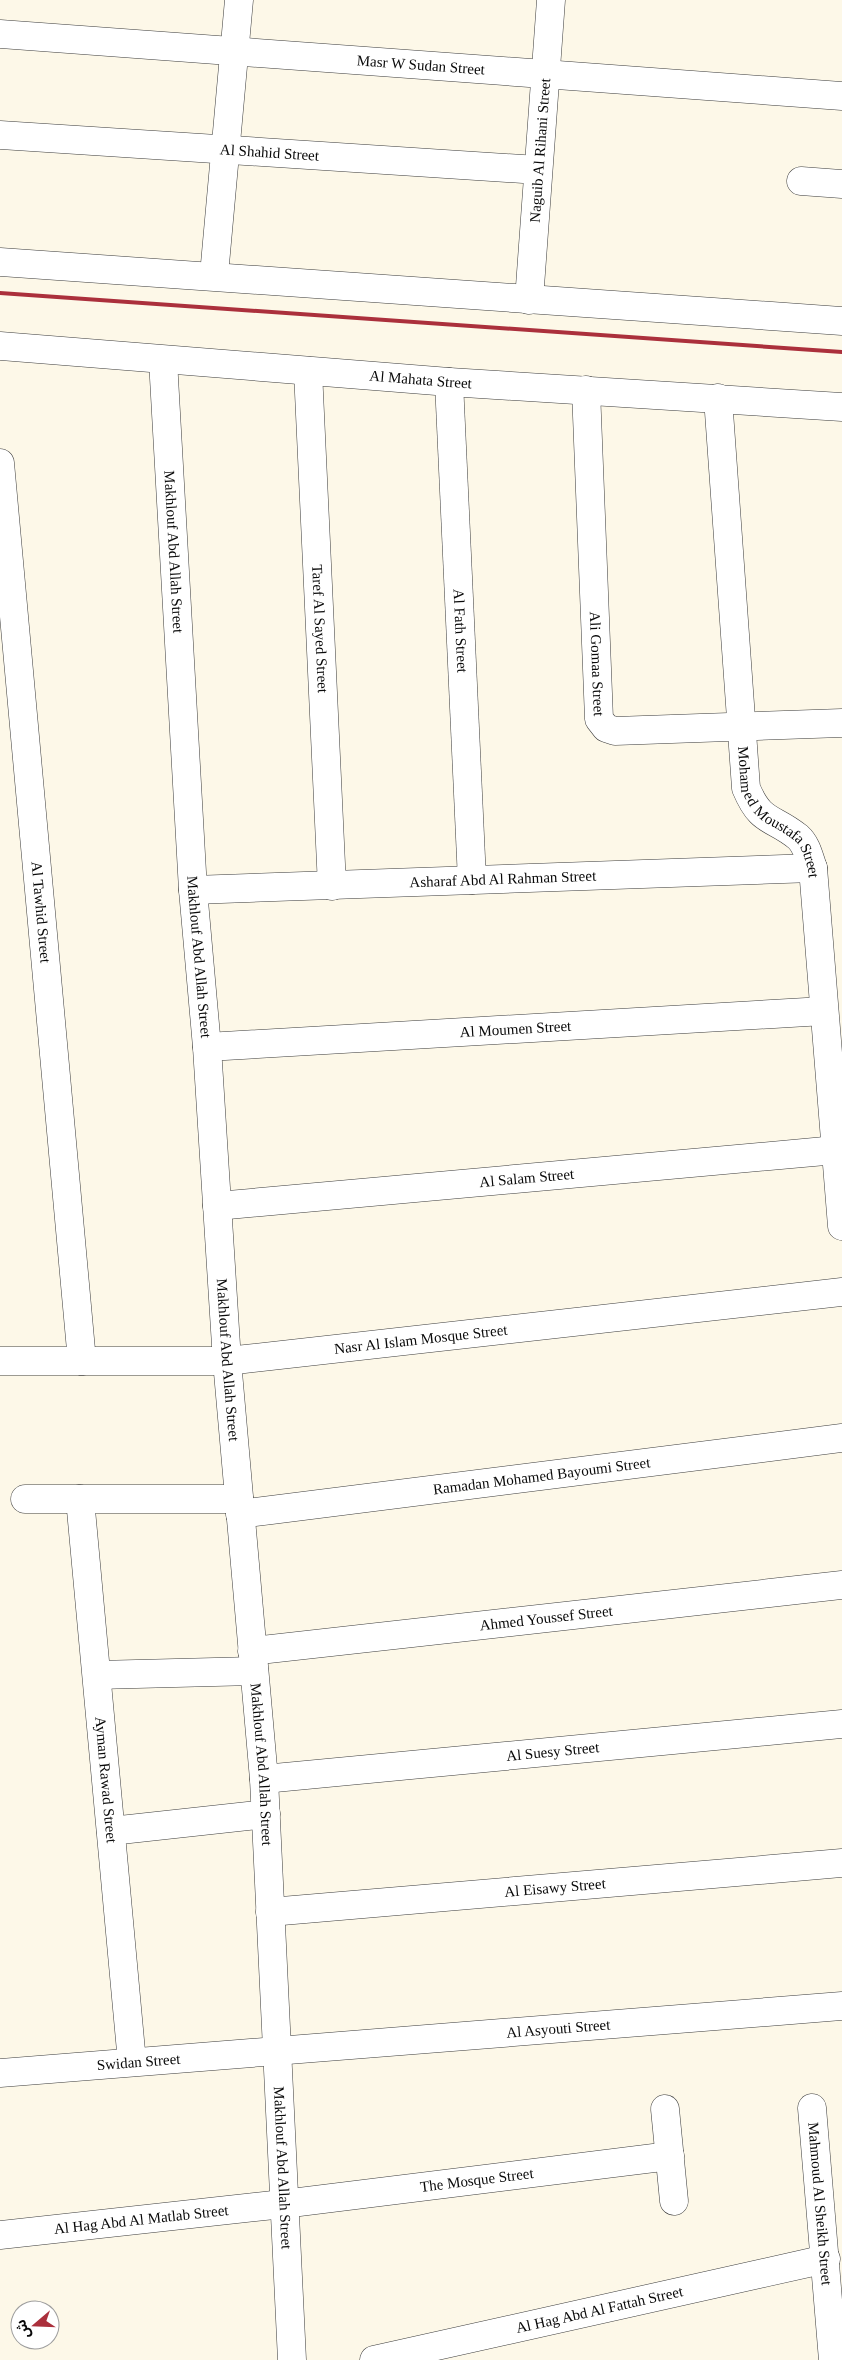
<svg xmlns="http://www.w3.org/2000/svg" width="842" height="2360" viewBox="0 0 842 2360" font-family="'Times New Roman','Noto Sans Arabic',serif">
	<rect width="100%" height="100%" fill="#fdf8e8"/>
	<g fill="none" stroke-linecap="round" stroke-linejoin="round">
		<defs>
			<g id="street">
				<path id="s1" d="M0,34L842,96"/>
				<path id="s2" d="M0,135L538,170"/>
				<path d="M801,181L842,184"/>
				<path d="M0,262L842,321"/>
				<path d="M214,275L239,0"/>
				<path id="s3" d="M529,300L551,0"/>
				<path id="s4" d="M0,346L449,382L842,407"/>
				<path id="s5" d="M163,360L193,890L207,1047L227,1361L264,1779L292,2360"/>
				<path id="s6" d="M308,371L332,886"/>
				<path id="s7" d="M449,382L472,880"/>
				<path id="s8" d="M586,390L599,719L606,728L615,731L842,723"/>
				<path id="s9" d="M718,398L746,788C761,824 772,816 798,837C807,845 809,857 813,868L842,1226"/>
				<path id="s10" d="M0,463L82,1361"/>
				<path id="s11" d="M193,890L813,868"/>
				<path id="s12" d="M207,1047L824,1011"/>
				<path id="s13" d="M217,1206L836,1150"/>
				<path id="s14" d="M0,1361H227L842,1292"/>
				<path d="M25,1499H239"/>
				<path id="s15" d="M80,1499L132,2062"/>
				<path id="s16" d="M240,1514L842,1438"/>
				<path id="s17" d="M252,1651L842,1585"/>
				<path d="M97,1675L254,1671"/>
				<path id="s18" d="M264,1779L842,1724"/>
				<path d="M111,1831L266,1814"/>
				<path id="s19" d="M270,1912L842,1863"/>
				<path id="s20" d="M0,2073L842,2006"/>
				<path id="s21" d="M812,2108L833,2360"/>
				<path d="M665,2109L674,2201"/>
				<path id="s22" d="M0,2235L283,2204L670,2156"/>
				<path id="s23" d="M374,2360L826,2259"/>
			</g>
		</defs>
		<use href="#street" stroke="#3c3c3c" stroke-width="29"/>
		<use href="#street" stroke="#fff" stroke-width="28"/>
		<path stroke="#ab303c" stroke-width="4" d="M0,293L842,352"/>
	</g>
	<g text-anchor="middle" stroke-width="5" stroke-linejoin="round" paint-order="stroke">
		<g font-size="15" fill="#090909" stroke="#fff">
			<text dy="5" stroke="none"><textPath href="#s1" startOffset="422">Masr W Sudan Street</textPath></text>
			<text dy="5" stroke="none"><textPath href="#s3" startOffset="150">Naguib Al Rihani Street</textPath></text>
			<text dy="5" stroke="none"><textPath href="#s2" startOffset="270">Al Shahid Street</textPath></text>
			<text dy="5" stroke="none"><textPath href="#s4" startOffset="422">Al Mahata Street</textPath></text>
			<text dy="5" stroke="none"><textPath href="#s5" startOffset="192">Makhlouf Abd Allah Street</textPath></text>
			<text dy="5" stroke="none"><textPath href="#s6" startOffset="258">Taref Al Sayed Street</textPath></text>
			<text dy="5" stroke="none"><textPath href="#s7" startOffset="249">Al Fath Street</textPath></text>
			<text dy="5" stroke="none"><textPath href="#s8" startOffset="274">Ali Gomaa Street</textPath></text>
			<text dy="5" stroke="none"><textPath href="#s9" startOffset="429">Mohamed Moustafa Street</textPath></text>
			<text dy="5" stroke="none"><textPath href="#s11" startOffset="310">Asharaf Abd Al Rahman Street</textPath></text>
			<text dy="5" stroke="none"><textPath href="#s10" startOffset="451">Al Tawhid Street</textPath></text>
			<text dy="5" stroke="none"><textPath href="#s5" startOffset="598">Makhlouf Abd Allah Street</textPath></text>
			<text dy="5" stroke="none"><textPath href="#s12" startOffset="309">Al Moumen Street</textPath></text>
			<text dy="5" stroke="none"><textPath href="#s13" startOffset="311">Al Salam Street</textPath></text>
			<text dy="5" stroke="none"><textPath href="#s14" startOffset="422">Nasr Al Islam Mosque Street</textPath></text>
			<text dy="5" stroke="none"><textPath href="#s5" startOffset="1002">Makhlouf Abd Allah Street</textPath></text>
			<text dy="5" stroke="none"><textPath href="#s16" startOffset="304">Ramadan Mohamed Bayoumi Street</textPath></text>
			<text dy="5" stroke="none"><textPath href="#s17" startOffset="296">Ahmed Youssef Street</textPath></text>
			<text dy="5" stroke="none"><textPath href="#s18" startOffset="290">Al Suesy Street</textPath></text>
			<text dy="5" stroke="none"><textPath href="#s5" startOffset="1408">Makhlouf Abd Allah Street</textPath></text>
			<text dy="5" stroke="none"><textPath href="#s15" startOffset="282">Ayman Rawad Street</textPath></text>
			<text dy="5" stroke="none"><textPath href="#s19" startOffset="286">Al Eisawy Street</textPath></text>
			<text dy="5" stroke="none"><textPath href="#s20" startOffset="560">Al Asyouti Street</textPath></text>
			<text dy="5" stroke="none"><textPath href="#s20" startOffset="139">Swidan Street</textPath></text>
			<text dy="5" stroke="none"><textPath href="#s5" startOffset="1812">Makhlouf Abd Allah Street</textPath></text>
			<text dy="5" stroke="none"><textPath href="#s22" startOffset="480">The Mosque Street</textPath></text>
			<text dy="5" stroke="none"><textPath href="#s21" startOffset="96">Mahmoud Al Sheikh Street</textPath></text>
			<text dy="5" stroke="none"><textPath href="#s22" startOffset="142">Al Hag Abd Al Matlab Street</textPath></text>
			<text dy="5" stroke="none"><textPath href="#s23" startOffset="231">Al Hag Abd Al Fattah Street</textPath></text>
		</g>
	</g>
	<g transform="translate(35 2325) rotate(251)"><circle r="24" fill="#ffffff" stroke="#9d9d9d"/>
	<path d="M0-4L9 19L0 12L-9 19Z" fill="#ab303c"/>
	<text y="-8" font-size="14" font-weight="bold" text-anchor="middle" fill="#090909">ش</text>
	</g>
</svg>
